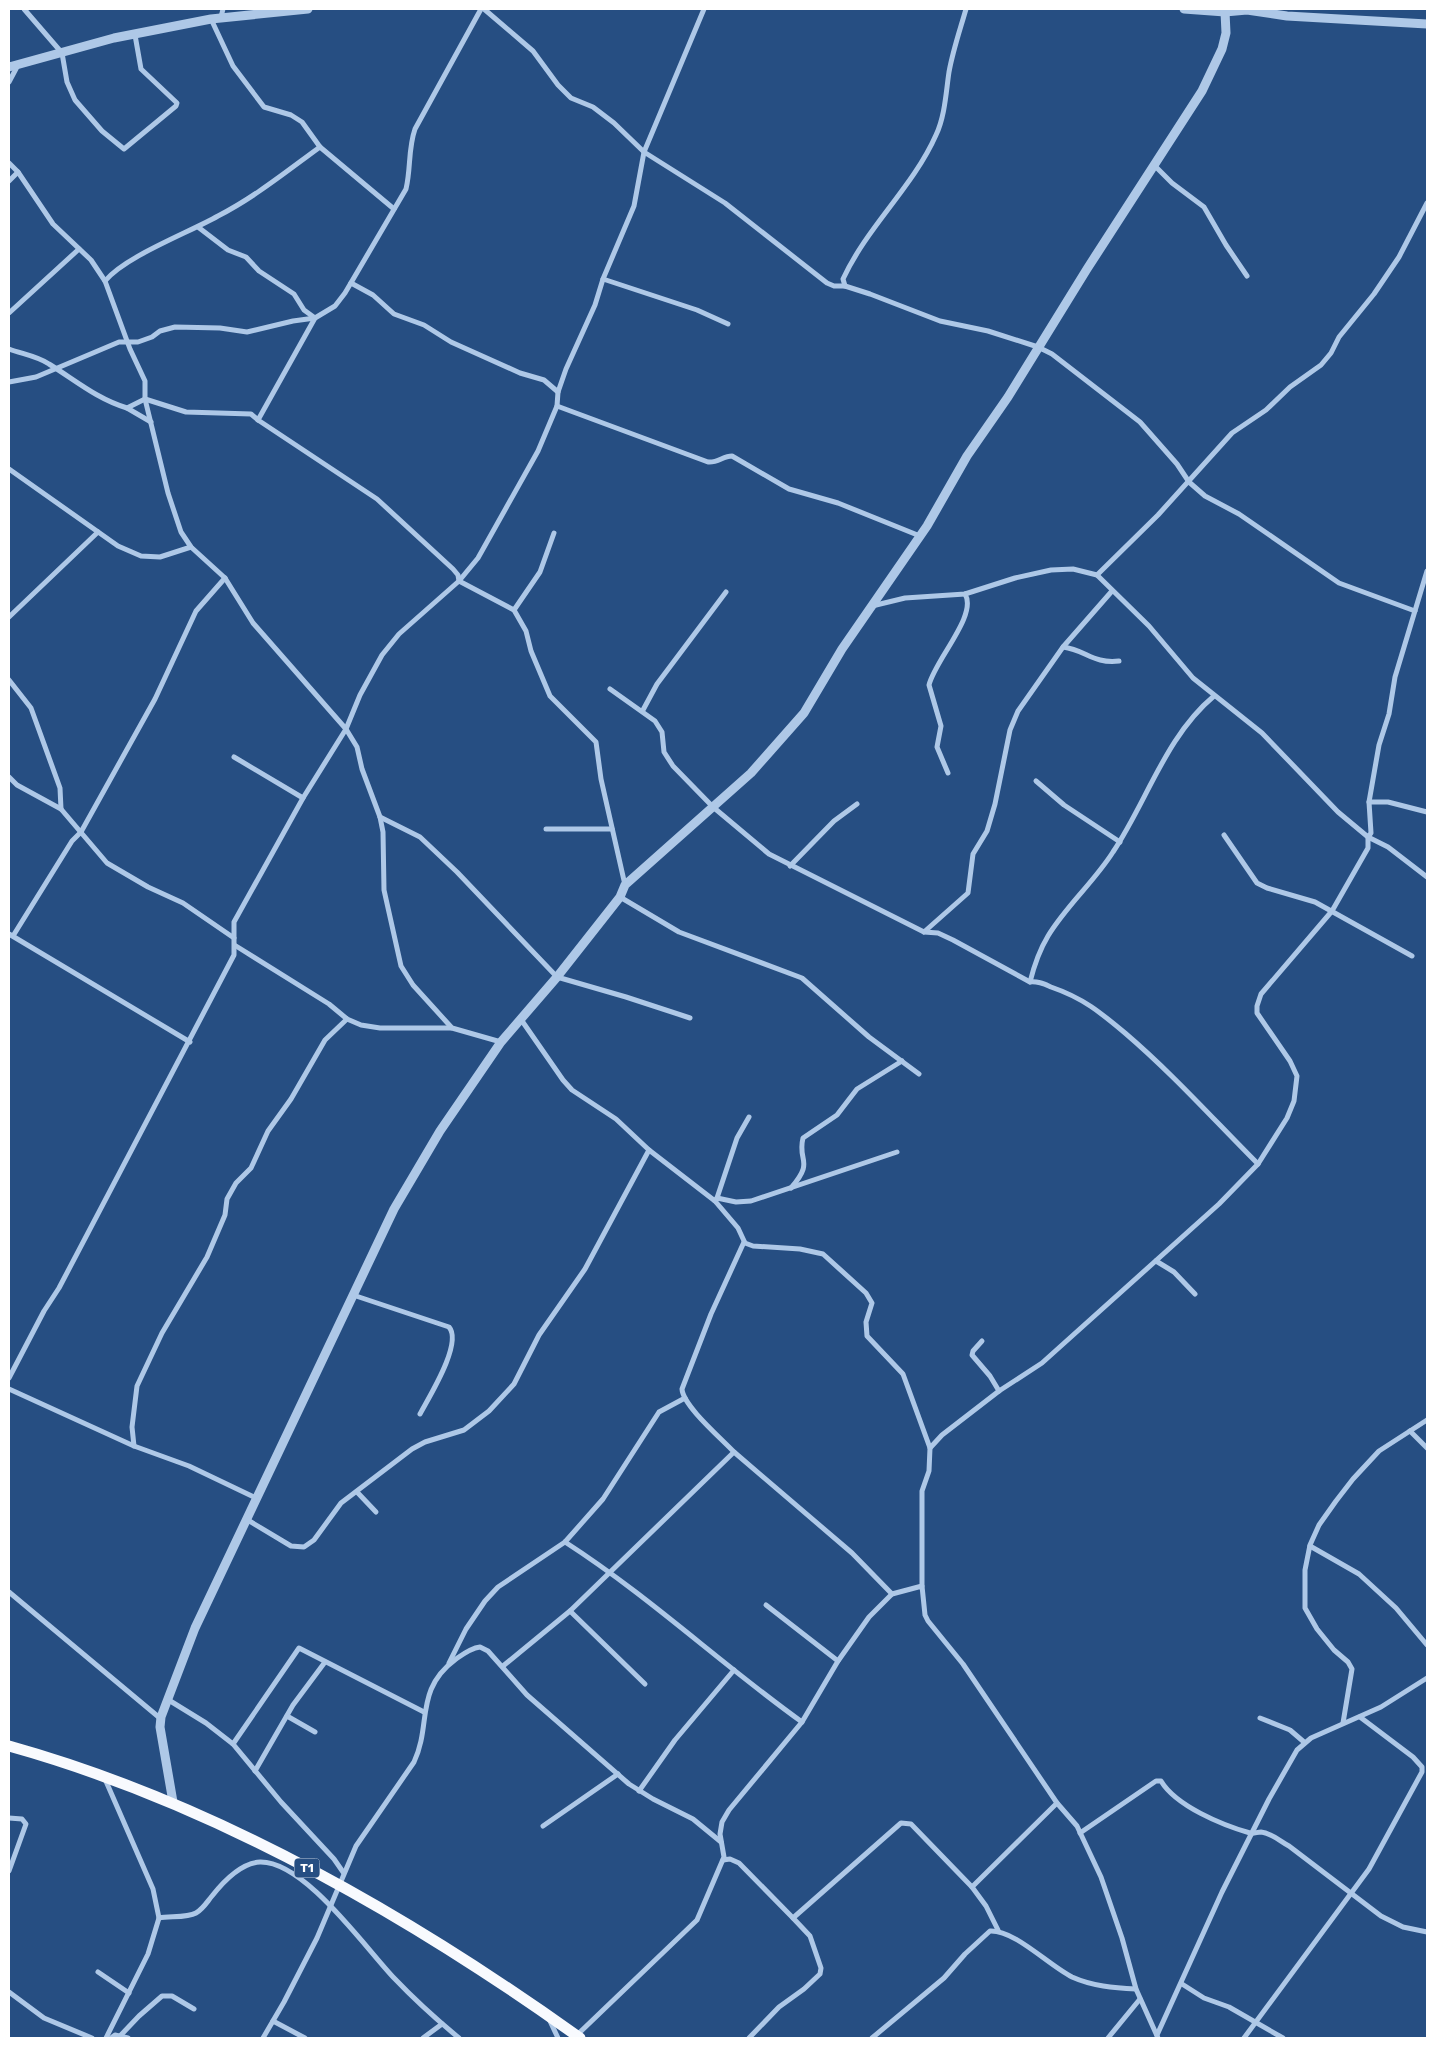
<svg xmlns="http://www.w3.org/2000/svg" width="1436" height="2047" viewBox="0 0 1436 2047" font-family="Rubik,sans-serif">
	<rect width="100%" height="100%" fill="#264e82"/>
	<g fill="none" stroke-linecap="round" stroke-linejoin="round">
		<g stroke="#aec8e7" stroke-width="5">
			<path d="M24,9L62,53L67,82L75,100L102,131L124,149L176,106L177,103L141,69L135,35"/>
			<path d="M481,9L415,129C408,149 411,168 406,189L345,293L335,306L315,318L258,420L377,499L453,569L458,575L459,581L514,610L526,631L531,651L550,696L596,742L601,779L625,885"/>
			<path d="M484,9L533,51L558,85L571,98L593,107L614,123L644,152L725,203L827,283L834,286H845L870,294L940,321L988,331L1038,347L1052,354L1140,422L1177,464L1189,482L1205,496L1239,514L1339,583L1415,611"/>
			<path d="M221,17L223,9"/>
			<path d="M211,19L233,66L264,107L291,115L302,122L320,147L394,209"/>
			<path d="M9,82L18,65"/>
			<path d="M9,163L18,172L53,224L91,260L105,281L130,349L145,381V399L168,493L181,532L191,547L225,578L253,623L346,729L357,747L362,769L380,817L383,832L384,890L401,966L413,985L452,1028L501,1042"/>
			<path d="M1154,165L1172,183L1204,207L1226,245L1247,276"/>
			<path d="M9,181L18,172"/>
			<path d="M603,279L697,310L728,324"/>
			<path d="M105,281C126,256 188,233 218,216C255,197 287,171 320,147"/>
			<path d="M351,283L373,295L394,314L424,325L451,342L520,373L544,380L558,392"/>
			<path d="M845,286L843,279C867,227 913,187 936,135C945,116 946,92 949,72C953,50 960,30 966,9"/>
			<path d="M9,313L79,249"/>
			<path d="M9,349C22,354 37,356 49,364C75,380 97,399 127,408L145,399L186,412L251,414L258,420"/>
			<path d="M9,382L36,377L119,342H138L152,337L160,331L175,327L220,328L247,332L293,321L315,318L304,310L294,294L259,271L246,257L228,250L198,227"/>
			<path d="M557,406L708,462C718,463 723,456 732,456L789,489L838,503L920,536"/>
			<path d="M127,408L151,422"/>
			<path d="M9,469L118,546L141,556L160,557L191,547"/>
			<path d="M1097,575L1158,515L1232,433L1266,410L1290,387L1321,365L1331,353L1339,337L1374,294L1399,257L1427,203"/>
			<path d="M872,606L905,598L965,594L1015,578L1051,570L1073,569L1097,575L1149,626L1193,678L1262,733L1338,812L1368,837L1388,847L1427,877"/>
			<path d="M514,610L540,572L554,533"/>
			<path d="M9,617L98,532"/>
			<path d="M1063,647C1086,650 1093,664 1119,661"/>
			<path d="M9,680L31,708L60,788L61,809L107,863L148,887L183,903L234,938"/>
			<path d="M610,689L655,721L662,732L664,752L673,766L713,807L769,854L924,932L938,933L953,940L1030,982C1038,981 1044,984 1051,987C1083,998 1100,1012 1125,1033C1173,1074 1214,1120 1258,1164"/>
			<path d="M643,710L657,684L726,592"/>
			<path d="M234,757L303,798"/>
			<path d="M948,773L937,747L941,726L929,685C935,660 978,615 965,594"/>
			<path d="M9,777L17,785L61,809"/>
			<path d="M1036,781L1064,805L1120,842"/>
			<path d="M1369,802H1388L1427,812"/>
			<path d="M380,817L420,837L457,872L557,977L626,997L690,1018"/>
			<path d="M546,829H612"/>
			<path d="M1224,835L1257,883L1267,888L1315,902L1412,956"/>
			<path d="M790,866L834,821L857,804"/>
			<path d="M620,897L679,932L802,978L869,1037L919,1074"/>
			<path d="M924,932L968,893L973,854L987,831L995,804L1010,730L1018,711L1063,647L1112,591"/>
			<path d="M9,934L190,1042"/>
			<path d="M13,936L72,841L81,832L155,699L196,611L225,578"/>
			<path d="M236,946L329,1004L347,1019L361,1025L380,1028H451"/>
			<path d="M1030,982C1034,966 1039,951 1048,936C1066,906 1094,882 1113,852C1147,801 1166,736 1214,696"/>
			<path d="M520,1018L563,1080L572,1090L616,1119L649,1150L715,1201L738,1228L745,1243L753,1246L800,1249L823,1254L866,1293L872,1303L866,1322L867,1336L903,1374L930,1448"/>
			<path d="M791,1188C815,1160 797,1162 803,1138L837,1115L857,1089L902,1061"/>
			<path d="M717,1198L737,1138L749,1117"/>
			<path d="M715,1201L717,1198L736,1202L751,1201L897,1152"/>
			<path d="M1156,1261L1174,1272L1195,1294"/>
			<path d="M353,1295L449,1327C463,1343 429,1397 420,1414"/>
			<path d="M982,1341L973,1351L972,1355L990,1376L999,1391"/>
			<path d="M9,1378L44,1311L59,1288L234,955V922L303,798L346,729L360,695L382,655L399,634L459,581L478,558L538,451L557,406L558,392L566,369L595,305L603,279L634,206L644,152L704,9"/>
			<path d="M9,1389L134,1446L189,1466L256,1498"/>
			<path d="M1410,1431L1427,1448"/>
			<path d="M134,1446L132,1427L137,1386L162,1333L207,1257L225,1215L227,1199L236,1183L251,1168L268,1131L291,1099L325,1040L347,1019"/>
			<path d="M734,1452C722,1439 683,1406 682,1389L711,1314L744,1242"/>
			<path d="M357,1492L376,1512"/>
			<path d="M246,1519L291,1546L304,1547L314,1540L341,1503L412,1449L425,1442L464,1430L489,1411L514,1384L539,1335L585,1269L649,1150"/>
			<path d="M565,1542C649,1596 721,1664 802,1722"/>
			<path d="M1310,1546L1359,1574L1396,1608L1427,1645"/>
			<path d="M922,1586V1491L929,1471L930,1448L942,1435L999,1391L1042,1363L1219,1204L1258,1164L1287,1118L1294,1101L1297,1076L1290,1061L1257,1013V1006L1261,994L1332,911L1368,848V837L1371,833L1369,802L1379,745L1389,714L1395,677L1427,571"/>
			<path d="M9,1592L161,1719"/>
			<path d="M766,1605L838,1661"/>
			<path d="M570,1611L645,1684"/>
			<path d="M449,1663L466,1629L485,1601L498,1587L565,1542L603,1499L659,1412L685,1398"/>
			<path d="M503,1666L570,1611L734,1452L852,1553L892,1594"/>
			<path d="M167,1699L206,1723L233,1744L281,1802L334,1859L343,1872"/>
			<path d="M287,1716L315,1732"/>
			<path d="M1260,1718L1290,1730L1304,1742"/>
			<path d="M1343,1723L1352,1669L1348,1662L1334,1650L1317,1629L1305,1608V1570L1310,1545L1319,1525L1336,1501L1353,1479L1379,1451L1427,1420"/>
			<path d="M233,1744L299,1648L424,1712"/>
			<path d="M255,1771L293,1705L325,1662"/>
			<path d="M105,1779L153,1889L159,1918L148,1954L106,2038"/>
			<path d="M639,1791L675,1740L734,1670"/>
			<path d="M9,1818L22,1819L26,1824L9,1871"/>
			<path d="M543,1826L618,1774"/>
			<path d="M1080,1833L1156,1781H1161C1176,1806 1222,1825 1250,1833C1254,1834 1257,1832 1261,1832C1271,1833 1280,1841 1289,1846L1381,1916L1403,1927L1427,1932"/>
			<path d="M723,1860L730,1859L739,1863L793,1918L901,1823L911,1824L972,1887L986,1906L998,1930"/>
			<path d="M972,1887L1057,1803"/>
			<path d="M159,1918C170,1916 187,1918 196,1913C203,1909 207,1902 212,1896C223,1882 241,1863 260,1862C305,1861 366,1949 395,1979C415,2000 436,2019 459,2038"/>
			<path d="M98,1972L129,1993"/>
			<path d="M1182,1984L1204,1998L1229,2007L1283,2038"/>
			<path d="M9,1992L44,2018L92,2038"/>
			<path d="M273,2021L305,2038"/>
			<path d="M550,2021L558,2038"/>
			<path d="M577,2035L697,1920L724,1857L720,1834L722,1822L729,1810L802,1722L838,1661L869,1617L892,1594L922,1586L925,1615L928,1621L963,1664L1057,1803L1077,1826L1101,1877L1122,1938L1136,1989L1158,2038"/>
			<path d="M1157,2035L1222,1892L1269,1799L1297,1750L1311,1738L1381,1707L1427,1678"/>
			<path d="M120,2036L139,2016L162,1996H172L194,2009"/>
			<path d="M111,2038L115,2035L128,2038"/>
			<path d="M263,2038L284,2002L317,1938L356,1846L414,1762C432,1724 414,1690 456,1659C463,1654 471,1648 480,1647L488,1651L527,1695L629,1784L653,1799L693,1819L721,1842"/>
			<path d="M423,2038L442,2024"/>
			<path d="M749,2038L779,2007L804,1989L820,1974L821,1968L810,1936L793,1918"/>
			<path d="M872,2038L944,1978L965,1954L990,1931C1015,1930 1048,1965 1072,1977C1092,1986 1114,1988 1136,1989"/>
			<path d="M1108,2038L1140,1999"/>
			<path d="M1244,2038L1369,1869L1422,1772V1767L1413,1757L1360,1717"/>
		</g>
		<g stroke="#aec8e7" stroke-width="9">
			<path d="M1184,9L1225,12L1247,10L1287,16L1427,24"/>
			<path d="M9,67L114,38L211,19L308,9"/>
			<path d="M173,1802L160,1727L161,1717L195,1628L394,1209L440,1131L501,1042L557,977L620,897L625,885L751,773L804,713L842,649L927,526L967,456L1008,397L1087,269L1202,91L1222,49L1226,33L1225,12"/>
		</g>
		<path stroke="#f8fafe" stroke-width="11" d="M9,1746C214,1803 408,1915 580,2038"/>
	</g>
	<g text-anchor="middle" stroke-width="4" stroke-linejoin="round" paint-order="stroke">
		<rect fill="#264e82" stroke="#becada" stroke-width="1" x="294.5" y="1858.5" width="25" height="19" rx="4"/>
		<g font-size="12" font-weight="bold" fill="#fff">
			<text x="307" y="1872">T1</text>
		</g>
	</g>
	<rect width="1436" height="2047" fill="none" stroke="#ffffff" stroke-width="20"/>
</svg>
